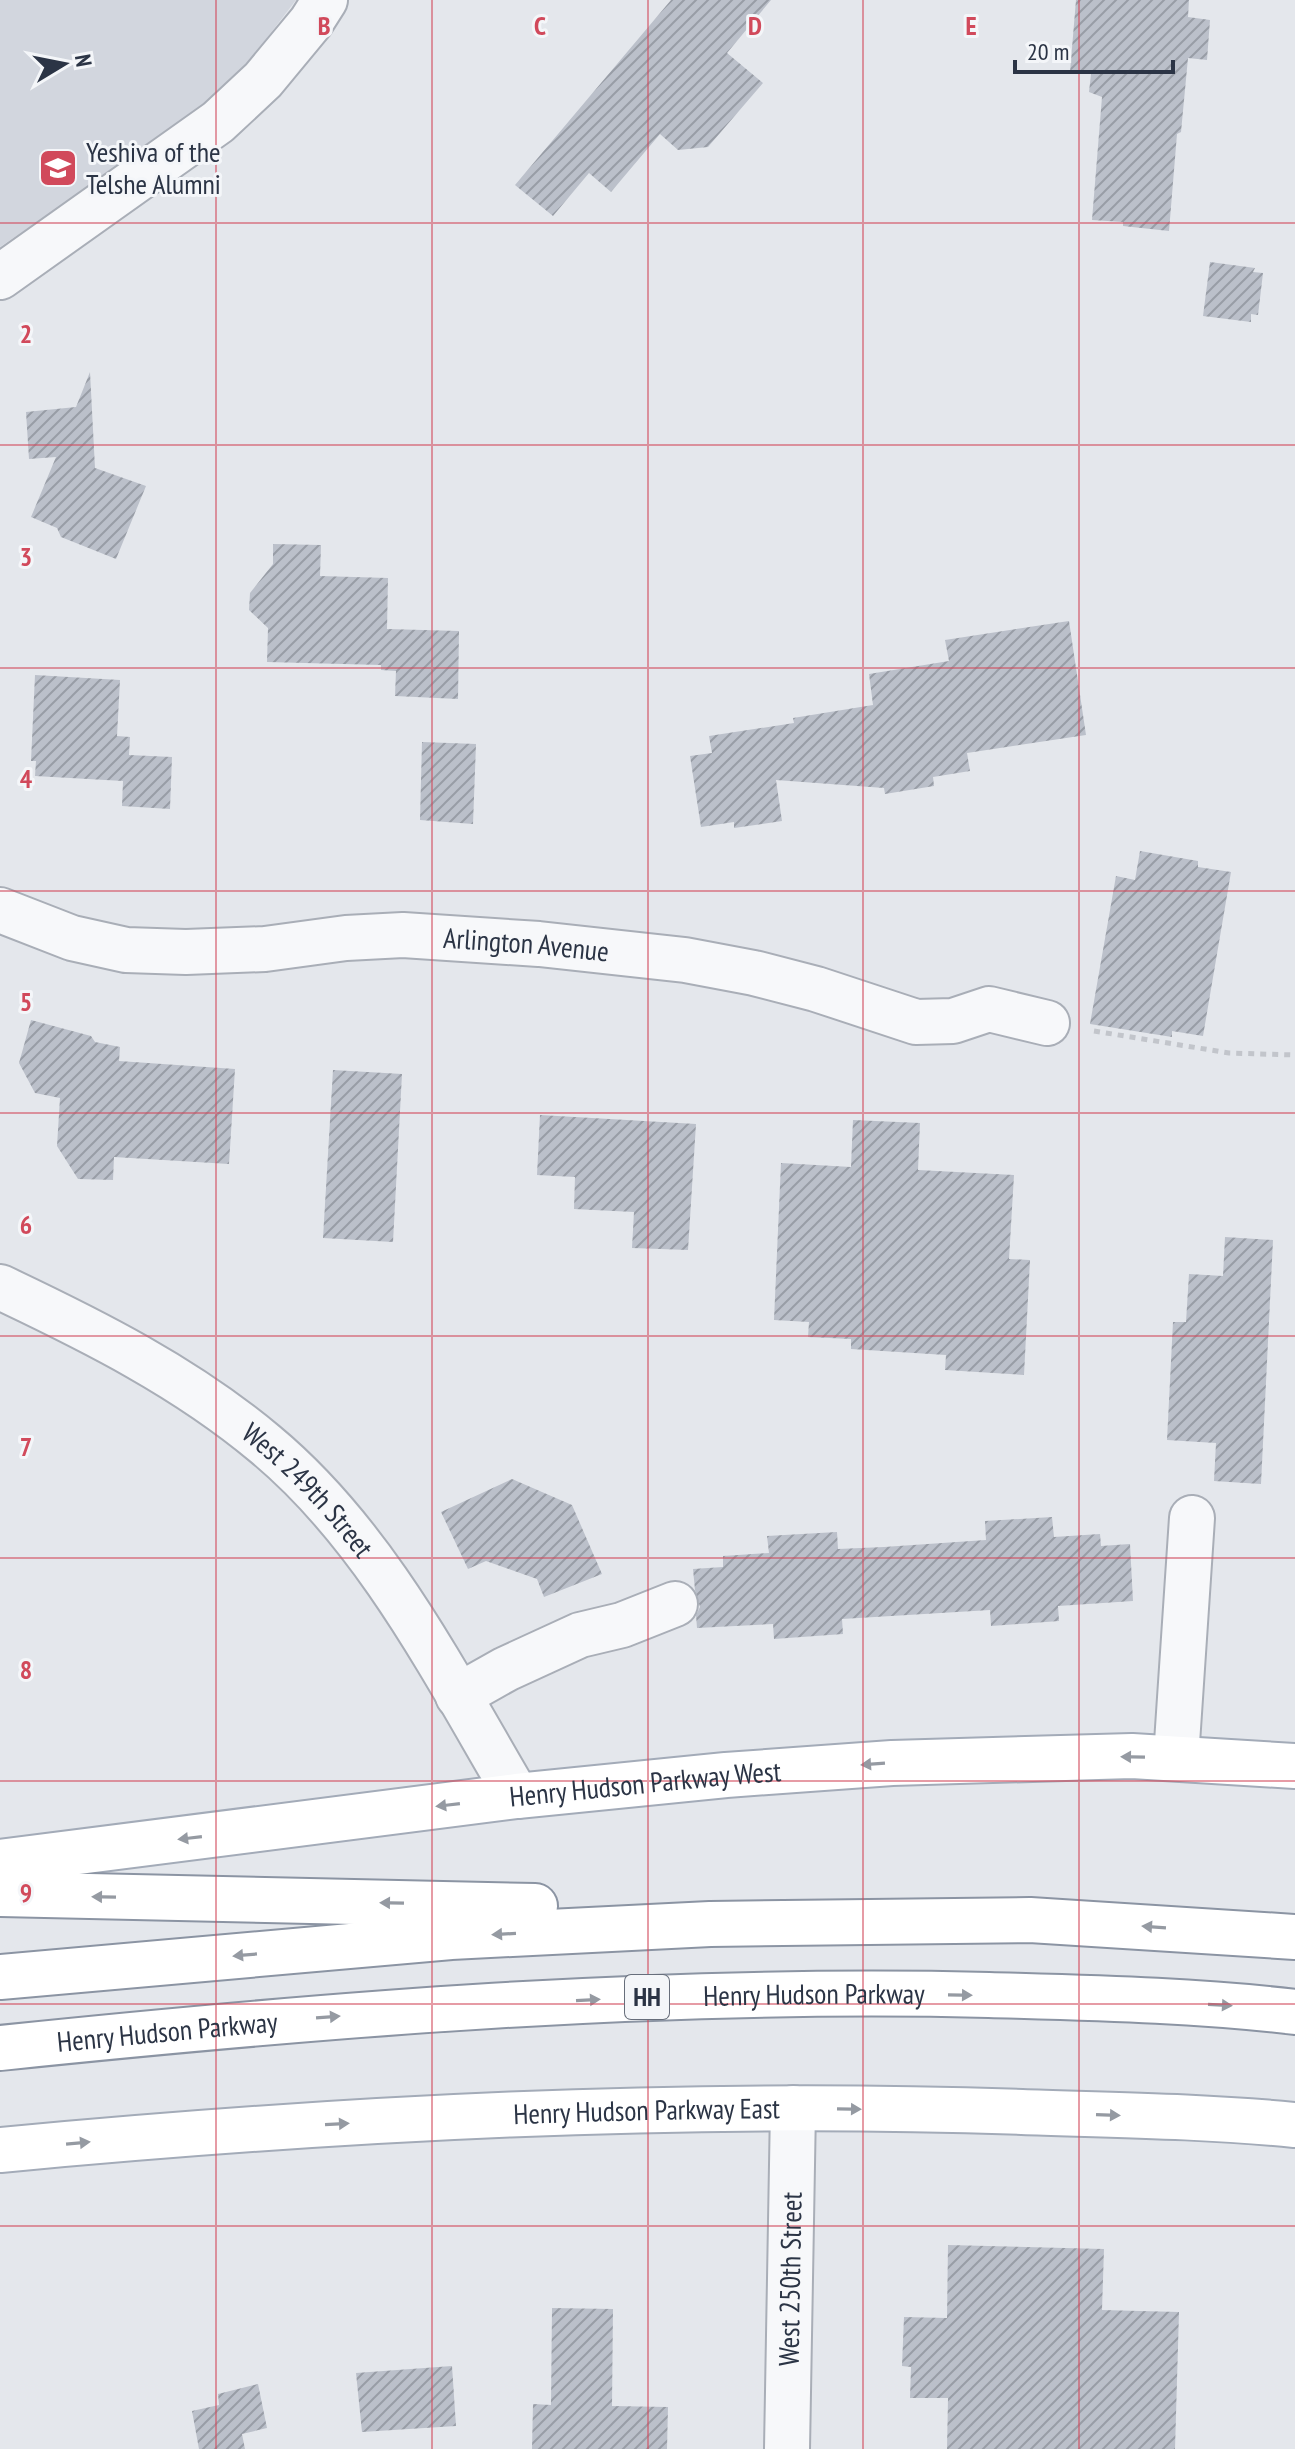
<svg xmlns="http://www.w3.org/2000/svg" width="1295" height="2449" viewBox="0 0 1295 2449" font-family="'PT Sans Narrow',sans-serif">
	<defs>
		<pattern id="building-hatch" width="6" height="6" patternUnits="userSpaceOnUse" patternTransform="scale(2)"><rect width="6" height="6" fill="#bbc0ca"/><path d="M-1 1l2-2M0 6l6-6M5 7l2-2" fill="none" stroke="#989da6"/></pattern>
	</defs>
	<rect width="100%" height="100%" fill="#e4e7ec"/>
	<path fill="#d2d6de" d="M0,0H296L247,64L206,106L0,247Z"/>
	<g fill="url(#building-hatch)">
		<path d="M671,0H771L727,53L763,83L708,147L678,150L660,134L611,192L589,173L553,216L515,185Z"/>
		<path d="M1076,0H1189L1188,17L1210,20L1207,60L1188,58L1181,132L1177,134L1169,231L1123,226V222L1092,220L1102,97L1089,92L1091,74L1070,72Z"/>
		<path d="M1210,262L1255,268L1253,272L1263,273L1258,315L1251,314V322L1203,316Z"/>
		<path d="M90,372L95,468L146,486L116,559L61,537L57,528L31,517L56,457L29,459L26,412L76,407Z"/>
		<path d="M273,544L321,545L320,576L388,578L387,629L459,631L458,699L395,696L396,671L381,670V665L267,662L268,628L249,610L250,593L273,564Z"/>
		<path d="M1069,621L1086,735L967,753L970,771L933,777L934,786L885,794L884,788L776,780L782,821L734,828V822L701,827L690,756L712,753L709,736L794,723L793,718L873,705L869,674L949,661L945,640Z"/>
		<path d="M35,675L120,680L117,736L130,737L129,755L172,757L170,809L122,806L123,781L35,776L36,761H31Z"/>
		<path d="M422,742L476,744L473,824L420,820Z"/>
		<path d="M1140,851L1198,861V867L1231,872L1203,1036L1172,1031V1037L1090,1024L1116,876L1135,880Z"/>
		<path d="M31,1020L91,1036L95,1042L120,1047L119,1061L235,1069L229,1164L114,1157L113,1180L78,1179L57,1146L60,1098L35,1093L19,1063Z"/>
		<path d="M333,1070L402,1074L393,1242L323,1238Z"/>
		<path d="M540,1115L696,1124L688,1250L632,1248L634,1212L574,1209L575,1177L537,1175Z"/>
		<path d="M853,1120L920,1123L918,1170L1014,1175L1009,1259L1030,1260L1024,1375L945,1370L946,1355L851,1349V1339L808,1337L809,1322L774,1320L781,1163L851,1167Z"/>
		<path d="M1225,1237L1273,1240L1261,1484L1214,1481L1216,1443L1167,1440L1173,1322H1186L1189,1274L1223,1276Z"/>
		<path d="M512,1479L572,1505L602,1574L544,1597L537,1579L486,1561L468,1569L441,1512Z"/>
		<path d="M1052,1517L1054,1537L1100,1534L1101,1546L1130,1544L1133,1601L1058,1606L1059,1621L991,1626L990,1610L842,1619L843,1634L774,1639L773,1624L697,1628L696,1615L700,1607L695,1590L693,1569L723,1567V1556L769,1553L767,1536L837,1532L838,1549L884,1547L986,1540L985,1521Z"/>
		<path d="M948,2245L1104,2249L1102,2310L1179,2312L1175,2449H947L948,2398H910L911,2367L902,2366L904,2317L947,2318Z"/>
		<path d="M552,2308L613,2309L612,2406L668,2407L667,2449H532L533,2404L551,2405Z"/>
		<path d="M452,2366L456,2426L362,2432L356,2373Z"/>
		<path d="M258,2384L267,2428L242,2434L245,2449H199L192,2411L219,2405L218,2394Z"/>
	</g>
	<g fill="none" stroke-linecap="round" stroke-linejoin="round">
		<defs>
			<g id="minor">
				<path d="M0,277L218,122L263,80L311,22L325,0"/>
				<path id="s1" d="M0,910L72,938L126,950L186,952L265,949L346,938L403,935L539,944L685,960L754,973L816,989L916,1022L953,1021L989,1009L1047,1023"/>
				<path id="s2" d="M0,1287C93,1331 185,1377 265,1444C376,1536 445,1674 517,1796"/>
				<path d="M458,1696L506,1669L580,1635L622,1625L675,1604"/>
				<path d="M1176,1758L1192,1518"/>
				<path id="s3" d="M787,2449L793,2108"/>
			</g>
			<g id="major">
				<path id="s4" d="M0,1862L517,1796L726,1775L892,1763L1132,1756L1295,1766"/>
				<path id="s5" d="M0,2150C339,2118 681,2100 1022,2112C1113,2115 1204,2116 1295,2125"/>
			</g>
			<g id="highway">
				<path d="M0,1894L535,1906"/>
				<path d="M0,1977L451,1937L710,1924L1030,1920L1295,1937"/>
				<path id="s6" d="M0,2048C329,2014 658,1987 989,1995C1091,1998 1194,2000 1295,2012"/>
			</g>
		</defs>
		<use href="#minor" stroke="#a9aeb7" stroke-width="48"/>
		<use href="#major" stroke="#a3abb8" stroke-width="48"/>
		<use href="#highway" stroke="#8b94a3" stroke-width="48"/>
		<path stroke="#c2c5cb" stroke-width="5" stroke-dasharray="6 6" stroke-linecap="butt" d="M1094,1031L1229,1053L1295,1055"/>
		<use href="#minor" stroke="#f7f8fa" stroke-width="44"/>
		<use href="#major" stroke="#fff" stroke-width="44"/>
		<use href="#highway" stroke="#fff" stroke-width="44"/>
	</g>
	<defs><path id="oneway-solid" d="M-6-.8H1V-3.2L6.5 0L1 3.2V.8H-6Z" transform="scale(2)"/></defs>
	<g fill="#959aa2">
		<use href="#oneway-solid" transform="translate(1133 1757) rotate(-179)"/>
		<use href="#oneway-solid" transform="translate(873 1764) rotate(176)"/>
		<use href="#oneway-solid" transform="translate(448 1805) rotate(173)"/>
		<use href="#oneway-solid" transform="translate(190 1838) rotate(173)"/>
		<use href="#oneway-solid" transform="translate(104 1897) rotate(-179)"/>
		<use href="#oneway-solid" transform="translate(392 1903) rotate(-179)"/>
		<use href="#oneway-solid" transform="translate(1154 1927) rotate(-176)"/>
		<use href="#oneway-solid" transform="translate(504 1934) rotate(177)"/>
		<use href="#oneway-solid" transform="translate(245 1955) rotate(175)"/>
		<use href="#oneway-solid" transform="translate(960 1995) rotate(1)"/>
		<use href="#oneway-solid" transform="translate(588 2000) rotate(-3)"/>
		<use href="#oneway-solid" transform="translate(1220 2005) rotate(3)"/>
		<use href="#oneway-solid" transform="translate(328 2017) rotate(-4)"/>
		<use href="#oneway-solid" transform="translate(849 2109) rotate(1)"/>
		<use href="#oneway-solid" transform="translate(1108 2115) rotate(2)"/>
		<use href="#oneway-solid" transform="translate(337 2124) rotate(-3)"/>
		<use href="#oneway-solid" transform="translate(78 2143) rotate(-5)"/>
	</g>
	<path fill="none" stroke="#d1495b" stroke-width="2" stroke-opacity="0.55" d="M216,0V2449M432,0V2449M648,0V2449M863,0V2449M1079,0V2449M0,223H1295M0,445H1295M0,668H1295M0,891H1295M0,1113H1295M0,1336H1295M0,1558H1295M0,1781H1295M0,2004H1295M0,2226H1295"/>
	<defs>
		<symbol id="school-square" viewBox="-11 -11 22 22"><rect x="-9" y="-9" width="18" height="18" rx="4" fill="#d1495b" stroke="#f4f6f9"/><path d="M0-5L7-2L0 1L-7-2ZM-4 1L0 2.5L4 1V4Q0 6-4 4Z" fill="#fff"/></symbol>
	</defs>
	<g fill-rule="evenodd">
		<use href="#school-square" x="36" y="146" width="44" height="44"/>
	</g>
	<g text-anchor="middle" stroke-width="6" stroke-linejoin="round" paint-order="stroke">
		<rect fill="#f4f6f9" stroke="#676e7b" stroke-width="2" x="625" y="1975" width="44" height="44" rx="6"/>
		<g font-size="26" font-weight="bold" fill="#2b3445">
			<text x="647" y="2006">HH</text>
		</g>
		<g font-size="28" fill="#2b3445" stroke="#f4f6f9" text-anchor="start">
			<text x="86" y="162">Yeshiva of the<tspan x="86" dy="32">Telshe Alumni</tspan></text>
		</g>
		<g font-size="28" fill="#2b3445" stroke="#f4f6f9">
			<text dy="10" stroke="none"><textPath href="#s1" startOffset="534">Arlington Avenue</textPath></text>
			<text dy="10" stroke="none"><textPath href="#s2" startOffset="372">West 249th Street</textPath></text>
			<text dy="10" stroke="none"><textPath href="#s4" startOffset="650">Henry Hudson Parkway West</textPath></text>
			<text dy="10" stroke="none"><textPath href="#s6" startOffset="816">Henry Hudson Parkway</textPath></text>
			<text dy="10" stroke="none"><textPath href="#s6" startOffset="168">Henry Hudson Parkway</textPath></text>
			<text dy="10" stroke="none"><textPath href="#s5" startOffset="648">Henry Hudson Parkway East</textPath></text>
			<text dy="10" stroke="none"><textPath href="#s3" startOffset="170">West 250th Street</textPath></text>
		</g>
	</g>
	<g font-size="26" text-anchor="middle" font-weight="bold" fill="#d1495b" stroke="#f4f6f9" stroke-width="6" stroke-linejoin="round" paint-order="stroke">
		<text x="324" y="35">B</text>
		<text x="540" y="35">C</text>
		<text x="755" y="35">D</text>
		<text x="971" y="35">E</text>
		<text x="26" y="343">2</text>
		<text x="26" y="566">3</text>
		<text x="26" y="788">4</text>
		<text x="26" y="1011">5</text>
		<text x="26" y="1234">6</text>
		<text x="26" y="1456">7</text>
		<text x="26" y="1679">8</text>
		<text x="26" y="1902">9</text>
	</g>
	<g transform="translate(64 64) rotate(80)" stroke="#f4f6f9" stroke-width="6" paint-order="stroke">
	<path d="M0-6L14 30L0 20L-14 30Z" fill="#2b3445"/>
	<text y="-12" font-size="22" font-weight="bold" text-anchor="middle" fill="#2b3445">N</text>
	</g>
	<path d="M1015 60v12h158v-12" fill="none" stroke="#2b3445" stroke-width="4"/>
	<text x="1027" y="60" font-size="24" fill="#2b3445" stroke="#f4f6f9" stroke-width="6" paint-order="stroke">20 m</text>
</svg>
